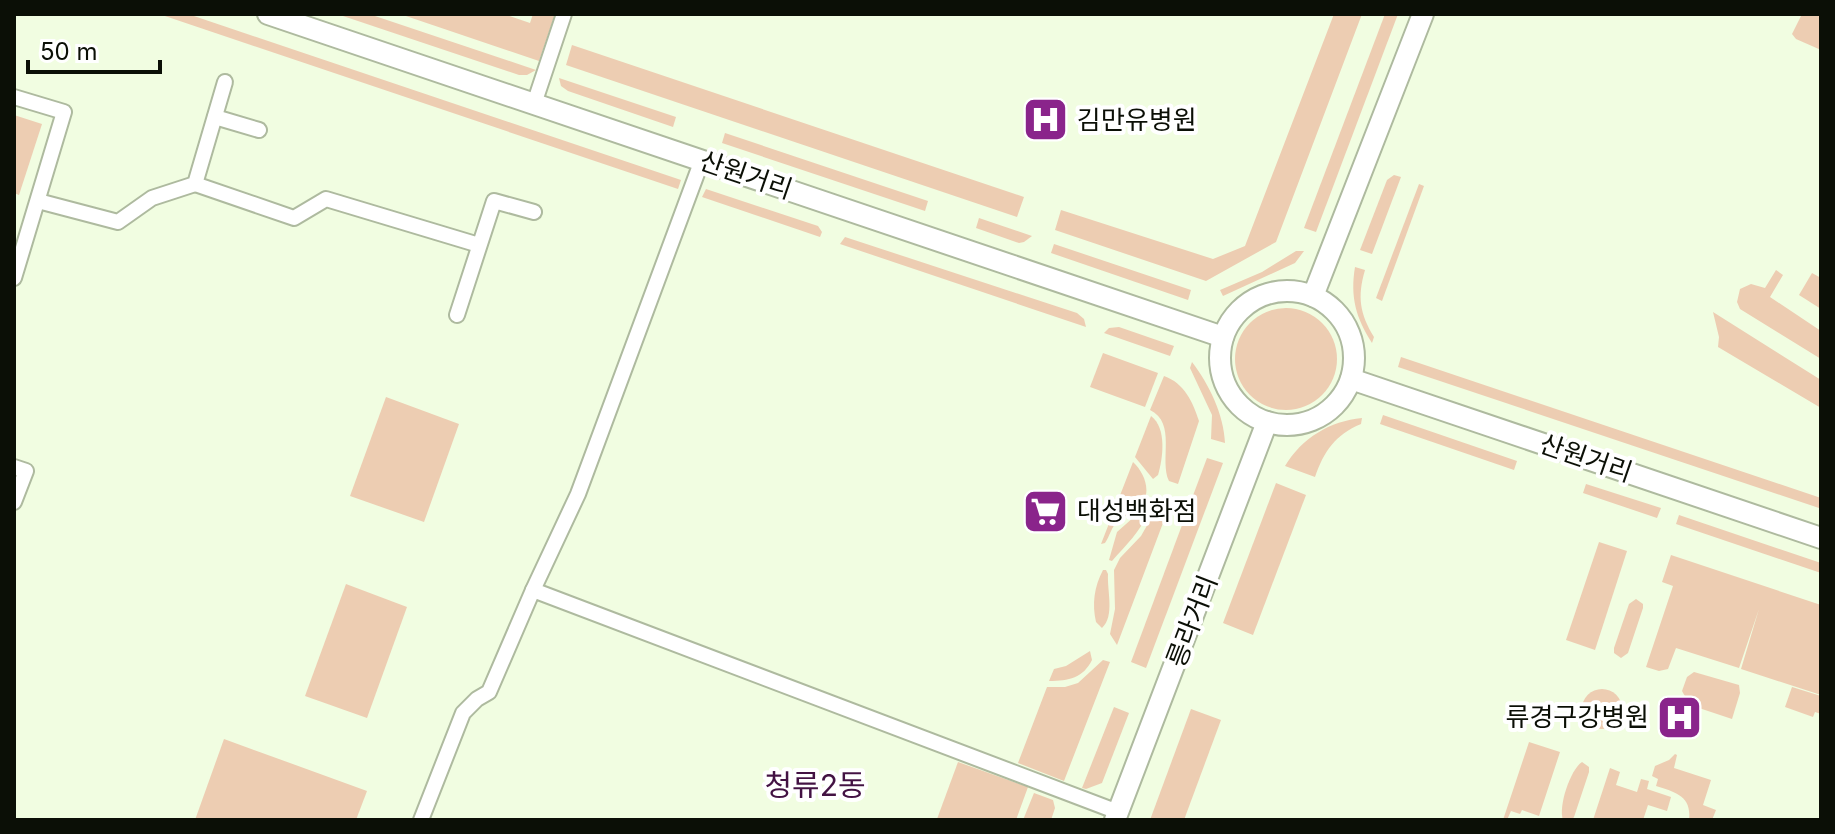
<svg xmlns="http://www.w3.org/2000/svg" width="1835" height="834" viewBox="0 0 1835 834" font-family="Inter,'Noto Sans KR',sans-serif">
	<rect width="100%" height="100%" fill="#f1fde1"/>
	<g fill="#edcdb2">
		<path d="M159,14H188L681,180L678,189Z"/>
		<path d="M337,14H369L536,70L527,75H519Z"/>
		<path d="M400,14H504L530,23L533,14H555L539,61Z"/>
		<path d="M1334,14H1362L1276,242L1206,281L1055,230L1061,210L1213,259L1245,246Z"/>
		<path d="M1385,14H1398L1316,232L1304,228Z"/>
		<path d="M1802,14H1821V50L1796,39L1792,34Z"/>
		<path d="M572,45L1024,197L1017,217L566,65Z"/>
		<path d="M559,78L676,117L673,127L568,91L561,86Z"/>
		<path d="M14,115L42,124L19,195L14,193Z"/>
		<path d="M725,133L928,201L925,211L722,143Z"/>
		<path d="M1394,175L1401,177L1372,254L1360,250L1387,180Z"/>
		<path d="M1419,184L1424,186L1382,301L1376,298Z"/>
		<path d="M706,189L818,226L822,232L820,237L702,197Z"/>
		<path d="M979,218L1032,236L1024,242L1019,243L976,228Z"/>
		<path d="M845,237L1077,313L1084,319L1086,327L840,244Z"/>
		<path d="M1054,244L1191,290L1188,300L1051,253Z"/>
		<path d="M1296,251H1304L1295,263L1223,296L1220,290L1262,272Z"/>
		<path d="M1355,267L1365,270C1357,297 1360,314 1374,337L1372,343C1356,318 1350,297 1355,267Z"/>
		<path d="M1776,270L1783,275L1770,297L1821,331V359L1740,309L1737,302L1740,289L1751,284L1765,288Z"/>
		<path d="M1812,273L1821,278V309L1799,295Z"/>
		<circle cx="1286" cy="359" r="51"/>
		<path d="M1713,312L1821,380V408L1718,347L1719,337Z"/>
		<path d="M1119,327L1174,346L1170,356L1104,333L1109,328Z"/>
		<path d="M1103,353L1158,373L1145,407L1090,387Z"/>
		<path d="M1401,357L1821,498L1819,508L1398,367Z"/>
		<path d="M1192,362C1209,384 1224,415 1225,443L1211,439L1212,415L1190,368Z"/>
		<path d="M1164,376C1184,383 1193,402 1199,421L1178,484L1169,481C1159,460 1177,423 1150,410Z"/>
		<path d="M386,397L459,424L424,522L350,496Z"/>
		<path d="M1383,415L1517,461L1514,470L1380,424Z"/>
		<path d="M1151,416C1167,428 1163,458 1158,475L1153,479L1135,457Z"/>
		<path d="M1362,418L1361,424C1335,435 1324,451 1315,477L1285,466C1302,438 1330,421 1362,418Z"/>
		<path d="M1207,458L1223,463L1146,668L1131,662Z"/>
		<path d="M1133,462C1145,473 1153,494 1139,507C1133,513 1124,515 1118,521C1111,527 1110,536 1105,543L1101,544Z"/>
		<path d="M1276,483L1306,495L1253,635L1223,623Z"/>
		<path d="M1586,484L1661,508L1657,518L1583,493Z"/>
		<path d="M1143,509L1148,513C1140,532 1126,545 1112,561L1109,560L1117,532Z"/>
		<path d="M1159,513L1166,515L1117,645L1110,634L1115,609L1114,570L1120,558L1141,536L1153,515Z"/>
		<path d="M1679,515L1821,563V573L1676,524Z"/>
		<path d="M1599,542L1627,551L1595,650L1566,640Z"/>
		<path d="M1671,555L1821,605V695L1741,669L1759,609L1739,668L1676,648L1668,669L1659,671L1646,667L1673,586L1662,582Z"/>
		<path d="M1103,570H1106L1108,574C1107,591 1115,616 1102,628L1096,622C1092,604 1094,587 1103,570Z"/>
		<path d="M346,584L407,607L367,718L305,696Z"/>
		<path d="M1636,599L1643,604V608L1628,653L1621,658L1614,653V648L1629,604Z"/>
		<path d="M1090,651L1092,660C1083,678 1069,681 1049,681L1054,669L1066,666Z"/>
		<path d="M1103,660L1110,662L1064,781L1018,763L1047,687H1065L1078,683Z"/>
		<path d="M1694,672L1739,685L1740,693L1732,719L1690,705L1682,691L1687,677Z"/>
		<path d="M1792,687L1821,696V714L1815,712L1813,717L1785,707Z"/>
		<circle cx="1602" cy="709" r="20"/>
		<path d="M1114,707L1129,713L1102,783L1086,789L1082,788Z"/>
		<path d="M1191,709L1221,720L1184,820H1150Z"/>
		<path d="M224,739L367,791L356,820H195Z"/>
		<path d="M1529,742L1560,752L1539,816L1522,810L1520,814L1511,811L1507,820H1503Z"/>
		<path d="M1675,754L1677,755L1674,768L1711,780L1703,805L1716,810L1712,820H1689C1692,796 1675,792 1656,786L1658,779L1652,776L1655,766L1669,760Z"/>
		<path d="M958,762L1028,787L1016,820L937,819Z"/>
		<path d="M1582,762L1589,767V772L1574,817L1572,820H1563C1558,807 1570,770 1582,762Z"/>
		<path d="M1610,768L1620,772L1616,785L1637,792L1641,779L1649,781L1647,789L1671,797L1667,811L1648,805L1643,820H1593Z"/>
		<path d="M1034,793L1053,800L1055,808L1051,820H1023Z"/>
	</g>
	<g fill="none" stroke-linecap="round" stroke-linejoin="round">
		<defs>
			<g id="street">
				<path d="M14,97L64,112L14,278"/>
				<path d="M534,104L564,14"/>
				<path d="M215,117L259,130"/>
				<path d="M702,160L578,494L533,590L1118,812"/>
				<path d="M195,184L294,218L326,199L479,245"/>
				<path d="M38,201L118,222L152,198L195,184L225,82"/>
				<path d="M457,315L494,201L534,212"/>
				<path d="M14,467L26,471L14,502"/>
				<path d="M421,820L463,713L477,699L489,692L533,590"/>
			</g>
			<g id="secondary">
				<path d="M268,14L1223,337"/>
				<circle cx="1287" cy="358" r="67"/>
				<path d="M1313,296L1423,14"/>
				<path d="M1351,379L1821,538"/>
				<path d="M1115,820L1267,422"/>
			</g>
		</defs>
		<use href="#street" stroke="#aeba9f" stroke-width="18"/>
		<use href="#secondary" stroke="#aeba9f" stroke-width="24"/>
		<use href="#street" stroke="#fff" stroke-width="14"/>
		<use href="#secondary" stroke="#fff" stroke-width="20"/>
	</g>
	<defs>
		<symbol id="hospital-square" viewBox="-11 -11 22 22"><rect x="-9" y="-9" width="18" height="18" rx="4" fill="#8a248b" stroke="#fff"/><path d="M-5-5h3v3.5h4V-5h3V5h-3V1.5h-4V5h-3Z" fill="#fff"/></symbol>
		<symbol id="supermarket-square" viewBox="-11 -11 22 22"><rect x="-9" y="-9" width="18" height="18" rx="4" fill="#8a248b" stroke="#fff"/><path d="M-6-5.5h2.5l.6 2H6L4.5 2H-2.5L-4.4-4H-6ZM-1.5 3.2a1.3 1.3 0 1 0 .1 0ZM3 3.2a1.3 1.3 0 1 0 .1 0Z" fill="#fff"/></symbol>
	</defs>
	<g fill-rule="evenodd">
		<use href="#hospital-square" x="1020" y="94" width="51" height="51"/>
		<use href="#supermarket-square" x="1020" y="486" width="51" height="51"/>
		<use href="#hospital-square" x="1654" y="692" width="51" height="51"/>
	</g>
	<g text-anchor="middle" stroke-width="8" stroke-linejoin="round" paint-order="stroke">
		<g font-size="26" fill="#0b0f06" stroke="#fff" text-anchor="start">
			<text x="1077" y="129">김만유병원</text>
			<text x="1077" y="520">대성백화점</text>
			<text x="1649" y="726" text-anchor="end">류경구강병원</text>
		</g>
		<g font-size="26" fill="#0b0f06" stroke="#fff">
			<text transform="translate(746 175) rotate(19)" y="9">산원거리</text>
			<text transform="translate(1586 458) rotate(19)" y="9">산원거리</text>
			<text transform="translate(1192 621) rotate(-69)" y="9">릉라거리</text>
		</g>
		<g font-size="30" fill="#431243" stroke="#fff">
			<text x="815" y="796">청류2동</text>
		</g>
	</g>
	<rect width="1835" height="834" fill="none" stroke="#0b0f06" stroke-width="32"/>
	<path d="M28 60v12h132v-12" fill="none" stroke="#0b0f06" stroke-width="4"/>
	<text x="40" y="60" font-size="24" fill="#0b0f06" stroke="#ffffff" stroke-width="6" paint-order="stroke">50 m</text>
</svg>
